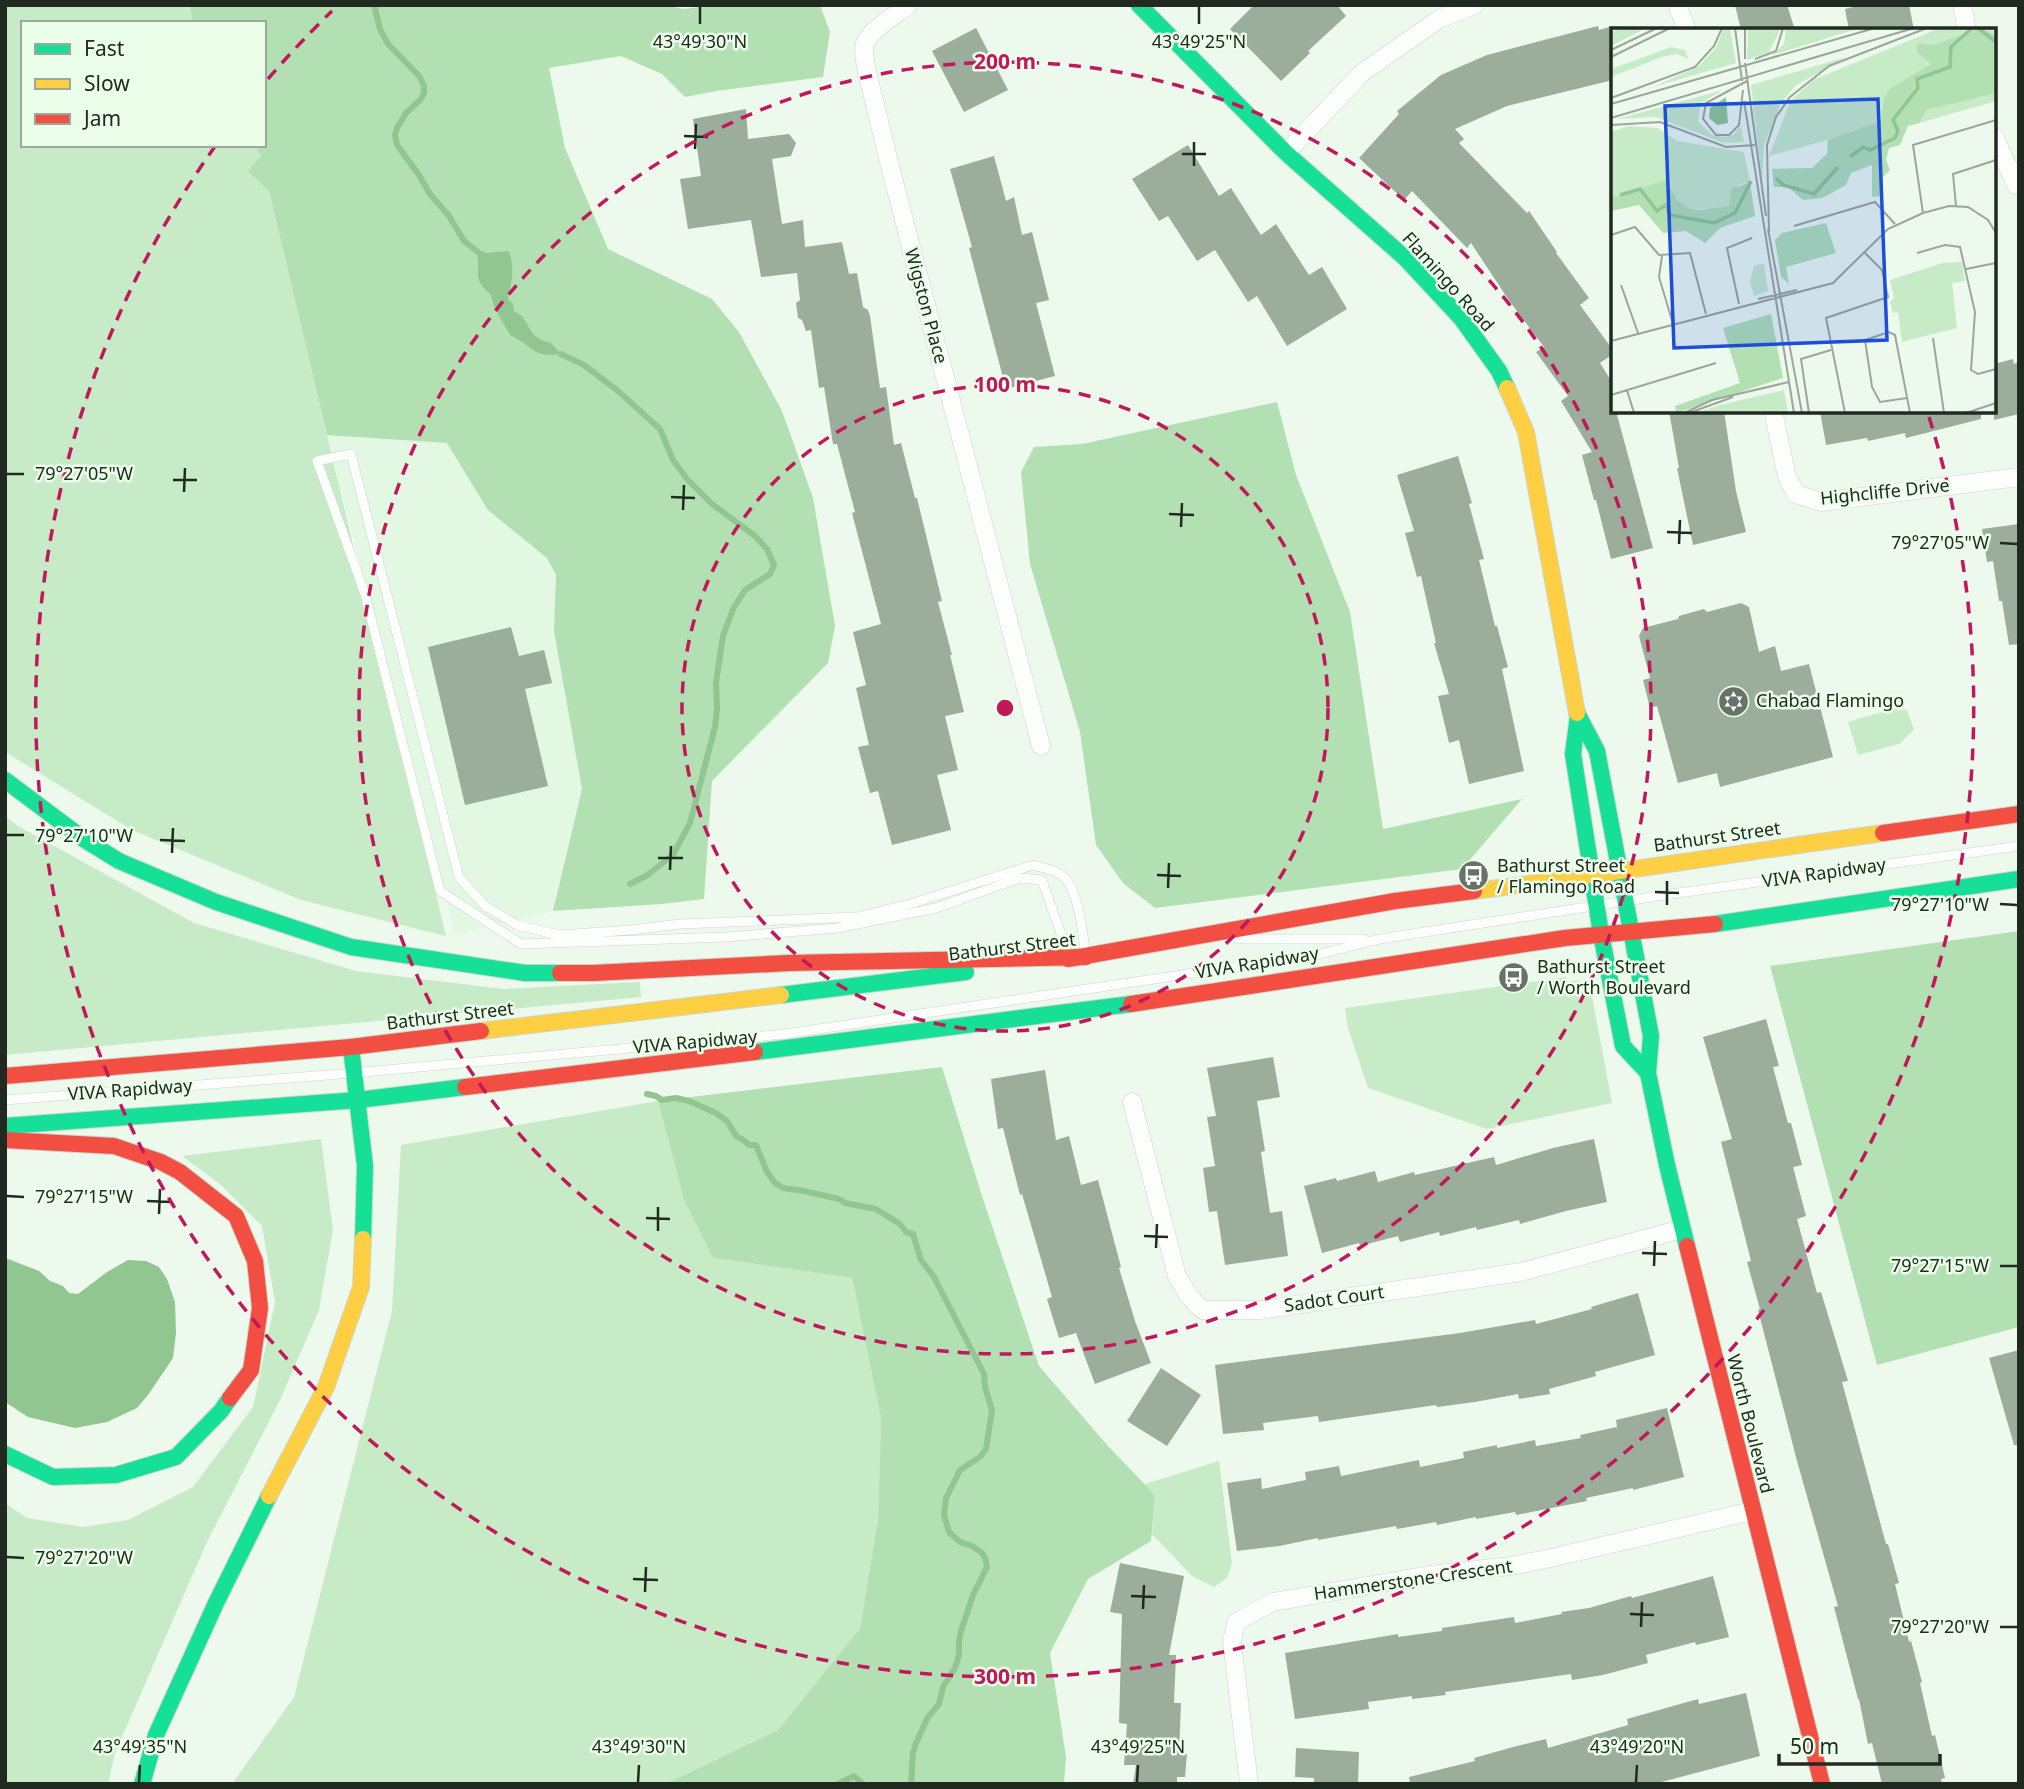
<svg xmlns="http://www.w3.org/2000/svg" width="2024" height="1789" viewBox="0 0 2024 1789" font-family="'Noto Sans',sans-serif">
	<rect width="100%" height="100%" fill="#eef9ee"/>
	<path fill="#e2f8e2" d="M327,435L447,443L488,510L547,558L556,575L554,631L582,789L553,911L455,935Z"/>
	<g fill="#c8ebc7">
		<path d="M5,5H225L229,23H23V145H258L446,936L301,900L132,830L5,752Z"/>
		<path d="M1892,709L1907,710L1914,730L1899,744L1858,755L1848,722Z"/>
		<path d="M5,816L18,826L194,923L356,971L504,989L640,982L641,997L5,1055Z"/>
		<path d="M1566,977V982L1579,980L1581,992L1591,991L1612,1103L1487,1129L1368,1088L1348,1028L1345,1008Z"/>
		<path d="M658,1101L684,1200L713,1258L852,1278L881,1418L878,1519L860,1628L778,1730L665,1784H232L294,1697L392,1311L401,1145Z"/>
		<path d="M321,1139L333,1229L319,1310L280,1400L207,1542L115,1753L108,1784H5V1503L27,1518L83,1527L128,1520L193,1487L253,1407L275,1302L262,1226L220,1184L182,1156Z"/>
		<path d="M1219,1461L1232,1563L1227,1578L1214,1587L1192,1576L1152,1534L1155,1495L1145,1484Z"/>
	</g>
	<g fill="#b3e0b3">
		<path d="M190,5H666L683,9L716,5H820L830,32L823,77L716,91L685,97L662,74L621,56L549,68L565,148L608,249L712,299L739,332L782,411L813,498L835,626L828,663L712,781L704,899L662,904L553,911L582,789L554,631L556,575L547,558L488,510L447,443L327,435L269,191L248,171L261,156L255,145H264V23H193Z"/>
		<path d="M1277,402L1296,475L1350,612L1383,829L1522,799L1462,869L1155,908L1123,883L1096,845L1080,732L1030,564L1021,472L1034,447L1082,444Z"/>
		<path d="M2019,931V1327L1877,1365L1770,966Z"/>
		<path d="M942,1067L981,1193L1039,1366L1108,1446L1155,1495L1151,1541L1088,1579L1050,1653L1066,1757L1064,1784H665L778,1730L860,1628L878,1519L881,1418L852,1278L713,1258L684,1200L658,1101Z"/>
	</g>
	<g fill="#91c691">
		<path d="M481,251L487,253L509,251C515,268 512,282 508,299L513,304L514,311L522,316L533,334L541,340L551,343L561,354C530,358 534,345 511,336C505,326 492,306 491,295C471,277 481,276 477,254Z"/>
		<path d="M5,1259H8L39,1271L50,1281L63,1286L69,1293L78,1294L107,1272L128,1260L146,1261L159,1267L167,1279L175,1302L176,1333L173,1358L148,1395L137,1408L107,1422L75,1428L28,1417L5,1402Z"/>
	</g>
	<g fill="none" stroke-linecap="round" stroke-linejoin="round">
		<g stroke="#91c691" stroke-width="6">
			<path d="M374,5L380,29L388,44L420,77L424,86V93L421,99L406,113L397,128L395,135L397,145L419,175L430,194L449,216L464,241L478,252"/>
			<path d="M561,354L584,365L618,391L660,429L673,460L687,479L712,504L755,536L767,549L774,565L770,574L745,590L733,609L723,636L716,682L717,708L715,727L690,823L673,855L646,876L630,884"/>
			<path d="M647,1094L656,1096L662,1100L676,1098L689,1101L716,1113L727,1121L737,1137L742,1139L749,1145H756L767,1172L775,1183L783,1188L804,1191L839,1199L845,1203L876,1209L900,1224L906,1232L913,1234L921,1260L934,1277L984,1374L985,1387L992,1410L986,1449L980,1457L960,1470L946,1498L944,1515L949,1532L960,1542L972,1546L981,1552L985,1557L987,1567L973,1595L961,1631L959,1641V1655L955,1668L943,1687L939,1704L928,1717L916,1743L913,1753L911,1784"/>
			<path d="M838,1784L854,1776L863,1784"/>
		</g>
	</g>
	<g fill="#9bad9b">
		<path d="M1254,5H1337L1346,16L1308,51L1310,53L1281,81L1230,29Z"/>
		<path d="M1735,5H1787L1795,30H1741Z"/>
		<path d="M1862,5H1909L1914,30H1849L1845,9Z"/>
		<path d="M1598,26L1599,30L1613,26V80L1507,106L1455,129L1464,139L1459,143L1527,213L1529,211L1557,252L1556,253L1589,298L1580,305L1613,350V354L1600,363L1613,384V411H1616L1653,548L1611,559L1596,500H1594L1582,455L1592,452L1561,401L1568,396L1536,352L1544,347L1508,299L1471,243L1467,248L1412,191L1404,200L1359,158L1399,114L1397,111L1441,75L1487,55Z"/>
		<path d="M976,28L1008,90L964,112L932,51Z"/>
		<path d="M746,109L748,139L789,134L796,143L791,156L772,159L782,224L803,220L805,247L842,242L849,274L857,273L863,307L868,310L870,316L880,388L886,387L894,445L901,443L915,498H917L942,601L938,602L952,655H950L964,712L945,716L958,770L937,775L951,830L892,845L878,791L870,793L858,747L869,745L856,688L866,685L853,632L881,624L852,513L855,512L837,444H833L824,387L819,388L811,330L806,331L802,320L798,318L796,303L800,300L797,273L761,277L751,220L688,229L680,179L701,176L693,119Z"/>
		<path d="M1188,145L1219,196L1231,188L1261,235L1276,224L1309,275L1322,267L1347,309L1287,346L1257,296L1248,302L1215,250L1197,261L1168,216L1159,221L1132,179Z"/>
		<path d="M994,156L1006,201L1014,197L1022,235L1032,232L1049,300L1036,303L1055,376L1006,389L969,248L972,247L950,169Z"/>
		<path d="M2013,359L2014,364L2019,362V414L1994,420V364Z"/>
		<path d="M1669,411H1724L1736,491L1746,532L1693,545L1677,468H1679Z"/>
		<path d="M1820,411H1981V419L1906,438L1905,433L1868,441L1867,438L1826,445Z"/>
		<path d="M1458,456L1472,503L1469,504L1484,559L1479,560L1495,626H1497L1508,667L1502,669L1524,771L1469,784L1459,740L1449,743L1438,696L1449,694L1434,643H1436L1421,576L1417,577L1405,533L1414,531L1397,475Z"/>
		<path d="M2019,524V644L2009,645L2002,601H1999L1993,561L1987,562L1982,529Z"/>
		<path d="M1741,603L1749,607L1759,652L1775,646L1781,671L1809,664L1833,757L1720,787L1717,773L1678,783L1657,706L1650,708L1643,680L1650,678L1639,636L1643,628L1678,619L1679,616L1704,609L1707,612Z"/>
		<path d="M511,627L519,656L544,650L552,683L525,689L548,786L465,805L428,647Z"/>
		<path d="M1766,1019L1779,1066L1773,1067L1788,1123H1791L1802,1165L1793,1167L1806,1216L1797,1219L1817,1293L1821,1292L1848,1381L1842,1382L1886,1544H1888L1899,1583L1895,1584L1909,1642L1911,1641L1922,1682L1920,1683L1932,1736L1935,1735L1945,1778L1941,1779L1942,1784H1882L1872,1743L1868,1744L1859,1699H1858L1834,1607L1838,1606L1797,1461L1758,1310L1760,1309L1747,1262L1751,1261L1721,1142L1732,1139L1703,1037Z"/>
		<path d="M1273,1057L1280,1097L1257,1101L1265,1151L1261,1152L1270,1213L1282,1211L1288,1256L1225,1265L1217,1211L1209,1212L1203,1168L1215,1166L1207,1117L1216,1116L1207,1068Z"/>
		<path d="M1045,1070L1056,1140L1069,1136L1081,1185L1098,1180L1121,1267L1119,1268L1135,1321L1151,1363L1095,1384L1076,1333L1059,1338L1047,1299L1052,1297L1022,1194L1020,1195L1003,1128L998,1129L991,1079Z"/>
		<path d="M1594,1139L1607,1202L1566,1211L1520,1224L1519,1220L1477,1230L1476,1227L1440,1236L1439,1232L1400,1242L1398,1236L1360,1246L1359,1243L1322,1253L1304,1186L1336,1178L1337,1181L1375,1171L1378,1182L1414,1172L1415,1175L1494,1157L1496,1165L1553,1148Z"/>
		<path d="M1638,1293L1655,1355L1595,1372L1596,1376L1549,1389L1550,1394L1519,1399L1518,1394L1475,1402L1437,1407L1436,1405L1319,1422L1318,1416L1263,1423L1264,1430L1223,1434L1215,1365L1460,1333L1535,1320L1536,1324L1592,1309L1591,1307Z"/>
		<path d="M2019,1350V1445H2014L1989,1358Z"/>
		<path d="M1161,1368L1201,1395L1167,1446L1127,1421Z"/>
		<path d="M1667,1408L1684,1477L1633,1490V1488L1586,1498L1587,1501L1516,1515L1515,1512L1476,1519V1517L1437,1525L1436,1522L1397,1529L1396,1526L1318,1540V1538L1279,1546L1237,1551L1227,1483L1261,1478L1262,1489L1306,1480L1305,1472L1339,1466L1341,1476L1419,1460L1420,1467L1464,1458L1463,1452L1497,1445V1448L1535,1440L1536,1446L1581,1438L1580,1435L1617,1427L1616,1420Z"/>
		<path d="M1120,1563L1184,1576L1169,1655H1176L1174,1703H1181L1179,1754H1187L1185,1777H1177V1784H1133L1136,1765H1124L1127,1724L1119,1723L1122,1614L1110,1612Z"/>
		<path d="M1713,1576L1729,1637L1696,1645L1695,1642L1646,1655L1648,1663L1603,1675L1572,1680L1571,1674L1445,1692L1446,1695L1412,1699V1696L1368,1702L1369,1709L1295,1719L1285,1653L1398,1634V1637L1442,1631V1628L1514,1617L1515,1623L1562,1614L1561,1612L1589,1608L1631,1596L1632,1598Z"/>
		<path d="M1746,1693L1760,1756L1654,1784H1410L1409,1777L1475,1761L1474,1758L1513,1747L1546,1739L1548,1748L1628,1725L1627,1719L1698,1699L1699,1704Z"/>
		<path d="M1296,1748L1359,1752L1358,1784H1314V1778L1295,1777Z"/>
	</g>
	<g fill="none" stroke-linecap="round" stroke-linejoin="round">
		<defs>
			<g id="lane">
				<path d="M1238,939H1364"/>
				<path d="M1067,951L1042,880L1020,878L936,908L838,928L726,937L521,944L440,891L365,594L317,461L351,454L459,877L485,906L517,925L559,935L631,930L680,924L857,917L913,903L1033,865C1045,868 1061,871 1068,882C1079,898 1083,932 1085,952"/>
				<path d="M5,1100L353,1073L785,1034L1316,955L1380,939L1671,894L2019,846"/>
			</g>
			<g id="street">
				<path d="M908,5C897,14 870,30 865,43C862,52 866,63 867,72L891,170L1041,746"/>
				<path d="M1677,5L1687,30"/>
				<path d="M1962,5L1967,30"/>
				<path d="M1994,136L2016,185L2019,186"/>
				<path d="M1286,153L1362,73L1439,19L1475,5"/>
				<path d="M1773,411L1787,477L1796,494L1821,502L2019,477"/>
				<path d="M1132,1102L1177,1276L1189,1296L1202,1310H1260L1521,1272L1682,1229"/>
				<path d="M1249,1784L1232,1642L1236,1622L1273,1602L1430,1575L1511,1566L1551,1558L1752,1511"/>
			</g>
			<g id="fast">
				<path d="M1139,5L1286,153L1405,258L1461,318L1499,371L1507,388"/>
				<path d="M1577,713L1597,751L1651,1036L1648,1073L1667,1165L1687,1246"/>
				<path d="M1578,716L1573,754L1601,934L1623,1046L1648,1073"/>
				<path d="M5,780L85,840L119,861L216,902L351,947L525,973H560"/>
				<path d="M1715,924L2019,879"/>
				<path d="M781,995L966,972"/>
				<path d="M351,1047L365,1166L363,1239"/>
				<path d="M755,1052L1131,1004"/>
				<path d="M5,1126L358,1100L465,1087"/>
				<path d="M5,1454L53,1477L116,1475L176,1457L221,1411L230,1398"/>
				<path d="M142,1784L156,1735L216,1603L269,1496"/>
			</g>
			<g id="slow">
				<path d="M1507,388L1526,432L1577,713"/>
				<path d="M1474,891C1610,874 1746,852 1883,833"/>
				<path d="M481,1031L781,995"/>
				<path d="M269,1496L326,1387L361,1287L363,1239"/>
			</g>
			<g id="jam">
				<path d="M1883,833L2019,814"/>
				<path d="M1068,959L1395,901L1474,891"/>
				<path d="M560,973H593L789,963L1086,957"/>
				<path d="M1131,1004L1565,938L1715,924"/>
				<path d="M5,1076L351,1047L481,1031"/>
				<path d="M465,1087L755,1052"/>
				<path d="M5,1140L114,1146L161,1162L180,1172L236,1216L255,1261L260,1308L251,1370L230,1398"/>
				<path d="M1687,1246L1822,1784"/>
			</g>
		</defs>
		<use href="#lane" stroke="#ccd6cc" stroke-width="10"/>
		<use href="#street" stroke="#ccd6cc" stroke-width="19"/>
		<use href="#fast" stroke="#ccd6cc" stroke-width="18"/>
		<use href="#slow" stroke="#ccd6cc" stroke-width="18"/>
		<use href="#jam" stroke="#ccd6cc" stroke-width="18"/>
		<use href="#lane" stroke="#fcfefc" stroke-width="9"/>
		<use href="#street" stroke="#fcfefc" stroke-width="18"/>
		<use href="#fast" stroke="#16e098" stroke-width="16"/>
		<use href="#slow" stroke="#ffcf43" stroke-width="16"/>
		<use href="#jam" stroke="#f24e42" stroke-width="16"/>
	</g>
	<path fill="none" stroke="#212a20" stroke-width="2.5" d="M700,24V7M1199,24V7M684,136L708,137M695,149L696,124M1182,154H1206M1194,166V142M7,474H24M173,480H197M184,492L185,468M671,497L695,498M683,510L684,485M1169,514L1194,515M1181,527L1182,503M1667,532L1692,533M2000,543L2017,544M1679,544L1680,520M7,835H24M160,840L185,841M172,853L173,828M658,858H683M670,870L671,846M1157,875L1181,876M1168,888L1169,863M1655,892L1679,893M2000,904L2017,905M1667,905V881M7,1196L24,1197M147,1201L172,1202M159,1214L160,1189M646,1218L670,1219M658,1231V1207M1144,1236L1168,1237M1156,1248L1157,1224M1642,1253L1667,1254M1654,1266L1655,1241M2000,1266H2017M7,1557L24,1558M633,1579L658,1580M645,1592L646,1567M1131,1596L1156,1597M1143,1609L1144,1585M1630,1614L1654,1615M1641,1627L1642,1602M2000,1627H2017M139,1782L140,1765M638,1782L639,1765M1137,1782L1138,1765M1636,1782L1637,1765"/>
	<g fill="none" stroke="#c2185b" stroke-width="3.5" stroke-dasharray="12 9">
		<circle cx="1005" cy="708" r="323"/>
		<circle cx="1005" cy="708" r="646"/>
		<path d="M268 79A969 969 0 0 1 332 11M1929 417A969 969 0 1 1 216 145"/>
	</g>
	<defs>
		<symbol id="synagogue-disc" viewBox="-11 -11 22 22"><circle r="9.5" fill="#697268" stroke="#eafee9"/><path d="M0-6.5L5.6 3.2H-5.6ZM0 6.5L5.6-3.2H-5.6Z" fill="#fff"/></symbol>
		<symbol id="bus-disc" viewBox="-11 -11 22 22"><circle r="9.5" fill="#697268" stroke="#eafee9"/><path d="M-5-6H5V4H4V6H2V4H-2V6H-4V4H-5ZM-3.5-4V0h7V-4ZM-3.5 1.2v1.5H-2V1.2ZM2 1.2v1.5H3.5V1.2Z" fill="#fff"/></symbol>
	</defs>
	<g fill-rule="evenodd">
		<use href="#synagogue-disc" x="1716" y="684" width="35" height="35"/>
		<use href="#bus-disc" x="1456" y="858" width="35" height="35"/>
		<use href="#bus-disc" x="1496" y="960" width="35" height="35"/>
	</g>
	<g text-anchor="middle" stroke-width="5" stroke-linejoin="round" paint-order="stroke">
		<g font-size="18" fill="#212a20" stroke="#eafee9">
			<text transform="translate(1448 282) rotate(48)" y="6">Flamingo Road</text>
			<text transform="translate(926 306) rotate(75)" y="6">Wigston Place</text>
			<text transform="translate(1885 492) rotate(-6)" y="6">Highcliffe Drive</text>
			<text transform="translate(1717 837) rotate(-8)" y="6">Bathurst Street</text>
			<text transform="translate(1824 873) rotate(-8)" y="6">VIVA Rapidway</text>
			<text transform="translate(1012 947) rotate(-7)" y="6">Bathurst Street</text>
			<text transform="translate(1257 963) rotate(-9)" y="6">VIVA Rapidway</text>
			<text transform="translate(450 1016) rotate(-7)" y="6">Bathurst Street</text>
			<text transform="translate(695 1042) rotate(-5)" y="6">VIVA Rapidway</text>
			<text transform="translate(130 1090) rotate(-4)" y="6">VIVA Rapidway</text>
			<text transform="translate(1334 1299) rotate(-8)" y="6">Sadot Court</text>
			<text transform="translate(1750 1424) rotate(76)" y="6">Worth Boulevard</text>
			<text transform="translate(1413 1580) rotate(-8)" y="6">Hammerstone Crescent</text>
		</g>
		<g font-size="18" fill="#212a20" stroke="#eafee9" text-anchor="start">
			<text x="1756" y="707">Chabad Flamingo</text>
			<text x="1497" y="872">Bathurst Street<tspan x="1497" dy="21">/ Flamingo Road</tspan></text>
			<text x="1537" y="973">Bathurst Street<tspan x="1537" dy="21">/ Worth Boulevard</tspan></text>
		</g>
	</g>
	<g transform="translate(1611 28)">
		<rect width="385" height="385" fill="#eef9ee"/>
		<path d="M11,0H35L0,18V4ZM113,0H119L125,35L42,59L88,38L104,21ZM137,0H170L158,24L136,32ZM175,0H249L161,27L173,16ZM329,0H385V73L308,95L309,87L158,128L180,72L204,51ZM60,19L74,22L77,31L66,26L51,29L0,49V41ZM235,29L184,58L169,77L153,117L151,152L140,57ZM112,62L90,75L87,93L101,107L113,109L122,107L130,98L133,114L113,115L45,89L6,91ZM17,98L47,100L66,113L133,124L139,154L127,157L119,178L102,182L77,180L64,171H0V104ZM351,234L354,253L341,255L346,300L291,314L287,284L282,285L279,274L283,270L279,252L331,235ZM153,235L157,263L143,268L139,253L143,238ZM173,362L177,385H85L109,377Z" fill="#c8ebc7"/>
		<path d="M370,0L385,8V65L315,82L308,95L297,98L289,117L278,120L275,132L279,142L269,152L272,168L261,169V137L240,145L235,157L211,170L192,172L177,159H163L161,141L201,140L216,126L217,112L270,93L273,70L280,60L320,36L306,24V16L323,17ZM55,152L65,171L77,180L90,182L118,178L120,161L139,154L144,188L109,200L94,215L75,203L52,205L28,177L0,183L1,170ZM215,195L225,225L175,239L178,256L170,249L164,212L171,205ZM160,286L172,350L65,385L64,378L129,355L112,300Z" fill="#b3e0b3"/>
		<path d="M115,69L117,95L106,97L98,90L99,80Z" fill="#91c691"/>
		<path fill="none" stroke="#91c691" stroke-width="3.5" d="M367,0L385,14M239,129L252,119L259,122L284,110L287,103L282,92L307,60L306,51L339,39L340,19L361,0M165,150L172,157L203,166L227,139M9,167L29,161L46,183L55,177L59,187L103,195L124,185L140,153"/>
		<path fill="none" stroke="#9ca69c" stroke-width="2" d="M124,0L131,53M0,22L46,0M0,29L59,0M134,31V0M144,31L165,23L172,0M134,35L155,188M132,62L128,97L118,107H105L92,91L95,75L136,53M0,70L84,39L103,18L111,0M133,73L183,385M0,76L264,0M0,90L303,0M0,97L49,94L115,119L144,117M345,178L342,146L385,132M312,185L302,117L385,92M183,198L264,174L284,196M157,201L191,385M158,204L156,117L165,89L179,69L218,38L316,0M0,207L24,199L48,227L79,225L95,286M306,225L334,217L349,219L364,284L360,342L367,346L385,341M51,228L48,249L62,296M355,241L385,235M10,257L27,305M147,271L186,262M128,276L116,220L141,210M322,310L333,385M0,313L222,255L277,201L312,185L338,178L357,179L377,192L385,205M16,362L23,385M0,367L105,335M296,370L269,374L261,359L254,312L278,304L284,307L299,385M73,385L101,372L178,354M78,385L122,369M198,385L190,331L220,322M234,385L215,290L277,269L271,242L254,225M355,385L385,375"/>
		<path fill="#1d4ed8" fill-opacity="0.15" stroke="#1d4ed8" stroke-width="3.5" d="M267,71L276,312L63,320L54,78Z"/>
		<rect width="385" height="385" fill="none" stroke="#212a20" stroke-width="3.5"/>
	</g>
	<g font-size="18" text-anchor="middle" fill="#212a20" stroke="#eafee9" stroke-width="5" stroke-linejoin="round" paint-order="stroke">
		<text x="700" y="48">43°49'30"N</text>
		<text x="1199" y="48">43°49'25"N</text>
		<text x="84" y="480">79°27'05"W</text>
		<text x="1940" y="549">79°27'05"W</text>
		<text x="84" y="842">79°27'10"W</text>
		<text x="1940" y="911">79°27'10"W</text>
		<text x="84" y="1203">79°27'15"W</text>
		<text x="1940" y="1272">79°27'15"W</text>
		<text x="84" y="1564">79°27'20"W</text>
		<text x="1940" y="1633">79°27'20"W</text>
		<text x="140" y="1753">43°49'35"N</text>
		<text x="639" y="1753">43°49'30"N</text>
		<text x="1138" y="1753">43°49'25"N</text>
		<text x="1637" y="1753">43°49'20"N</text>
	</g>
	<circle cx="1005" cy="708" r="10" fill="#c2185b" stroke="#eafee9" stroke-width="3.5"/>
	<g font-size="21" text-anchor="middle" font-weight="bold" fill="#c2185b" stroke="#eafee9" stroke-width="5" stroke-linejoin="round" paint-order="stroke">
		<text x="1005" y="69">200 m</text>
		<text x="1005" y="392">100 m</text>
		<text x="1005" y="1684">300 m</text>
	</g>
	<rect width="2024" height="1789" fill="none" stroke="#212a20" stroke-width="14"/>
	<rect x="21" y="21" width="245" height="126" fill="#eafee9" stroke="#9aa999" stroke-width="2"/>
	<rect x="35" y="44" width="35" height="10" fill="#16e098" stroke="#9aa999" stroke-width="2"/>
	<text x="84" y="56" font-size="21" fill="#212a20">Fast</text>
	<rect x="35" y="79" width="35" height="10" fill="#ffcf43" stroke="#9aa999" stroke-width="2"/>
	<text x="84" y="91" font-size="21" fill="#212a20">Slow</text>
	<rect x="35" y="114" width="35" height="10" fill="#f24e42" stroke="#9aa999" stroke-width="2"/>
	<text x="84" y="126" font-size="21" fill="#212a20">Jam</text>
	<path d="M1779 1754v10h161v-10" fill="none" stroke="#212a20" stroke-width="3.5"/>
	<text x="1790" y="1754" font-size="21" fill="#212a20" stroke="#eafee9" stroke-width="5" paint-order="stroke">50 m</text>
</svg>
